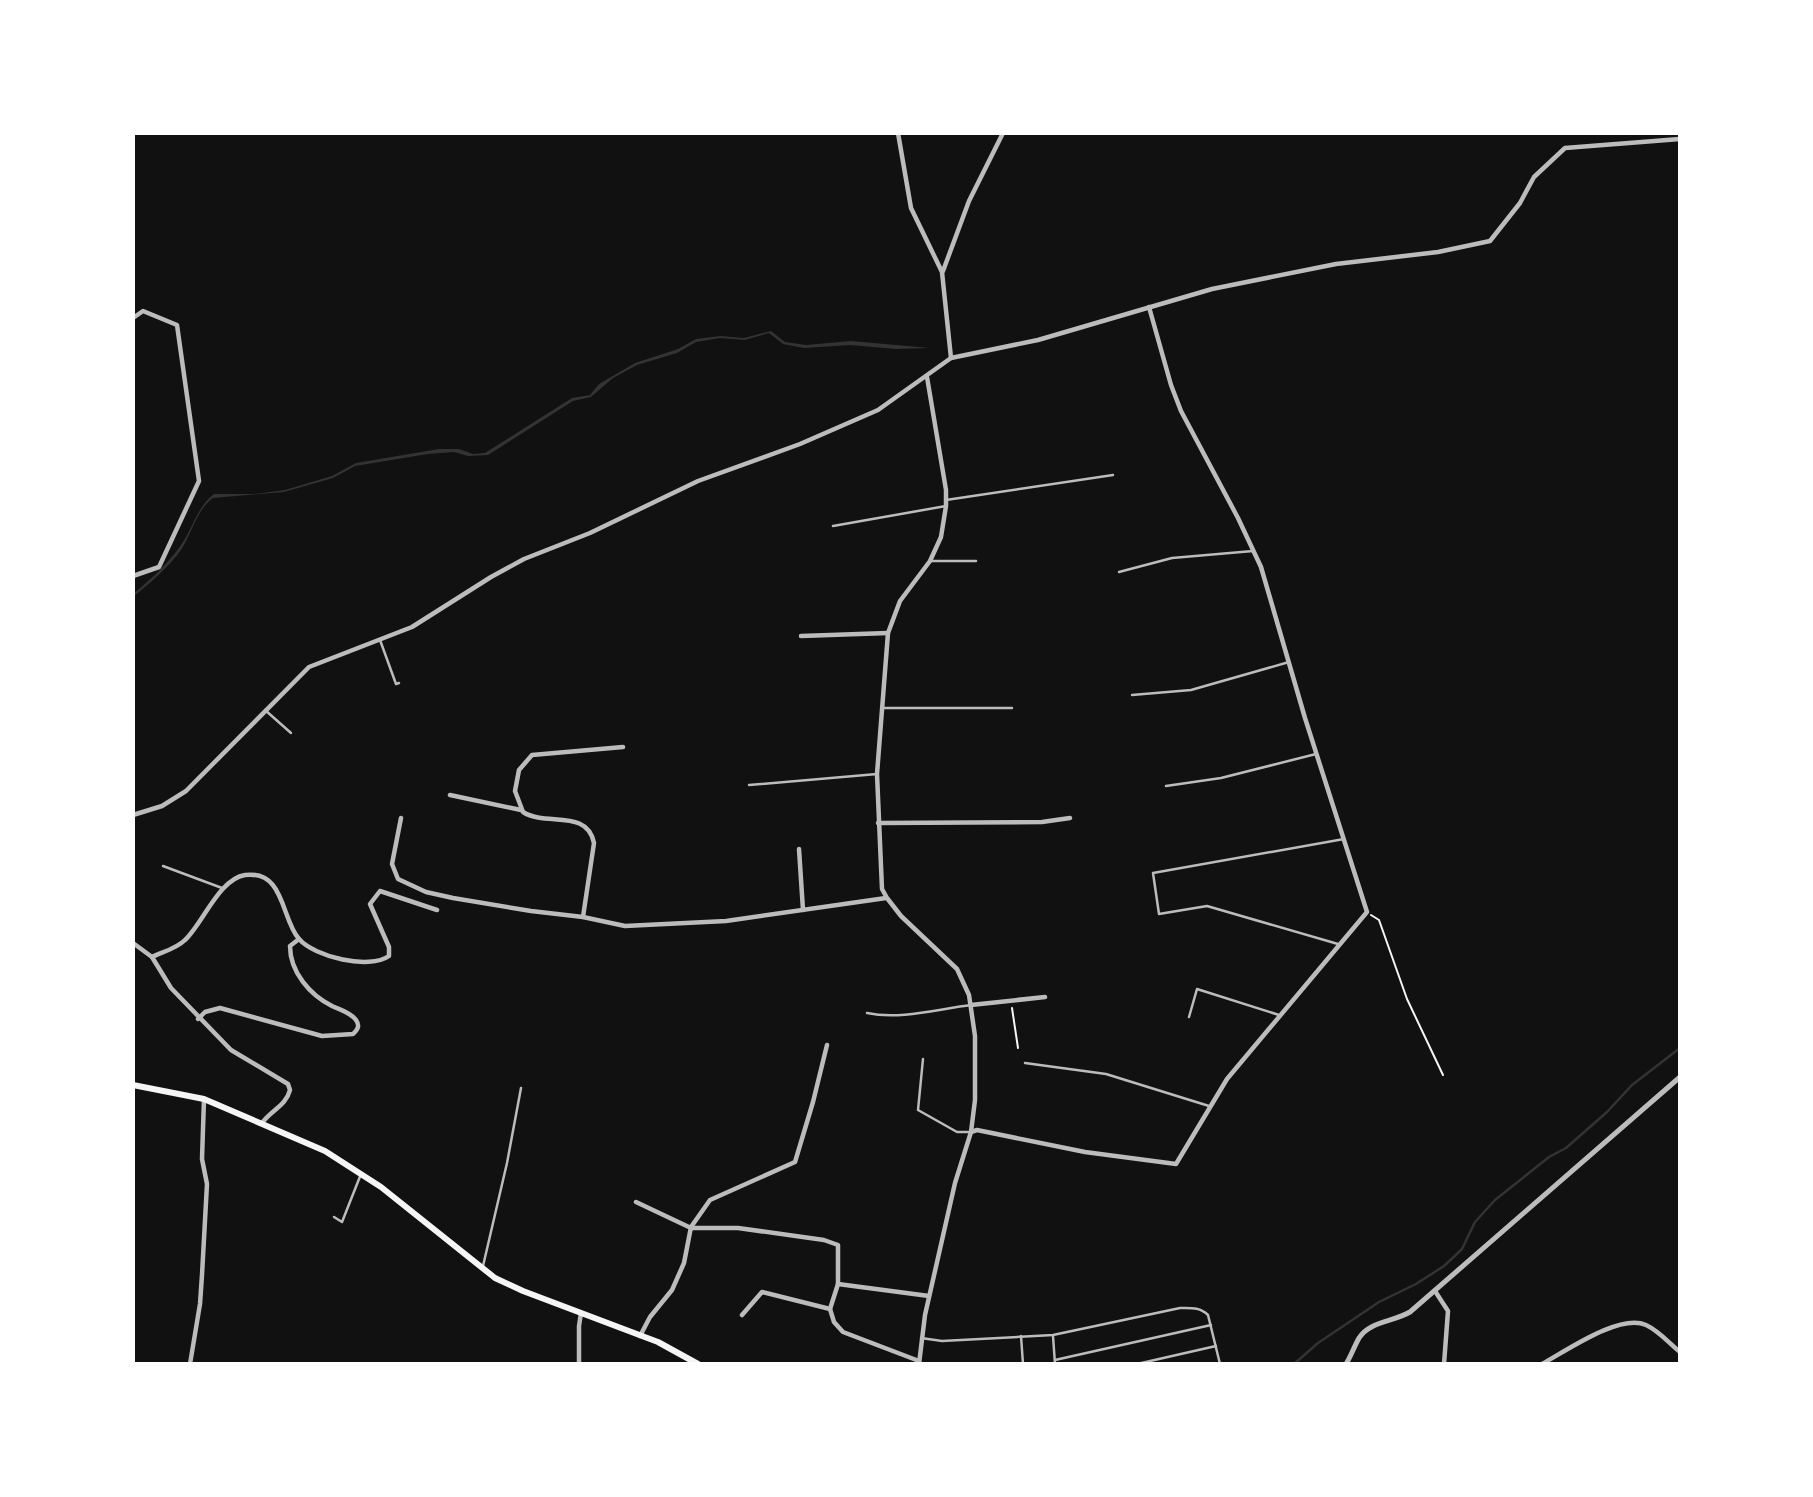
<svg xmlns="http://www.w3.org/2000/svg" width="1813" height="1497" viewBox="0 0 1813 1497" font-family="'Space Grotesk',sans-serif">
	<rect width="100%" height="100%" fill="#111"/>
	<path fill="#333" d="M771,331L785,342L806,345L851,341L930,348L896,349L850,345L804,348L783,344L769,333L745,340L720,338L696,342L677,353L637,365L613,378L591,397L573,401L488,455L468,456L454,452L428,454L355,466L333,478L284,492L213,498C197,509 192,533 181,550C168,568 150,583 133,597V594C151,579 167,565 181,545C193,528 197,507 214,494H255L285,490L332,476L356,463L439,449H459L473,454L485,453L572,398L590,395L599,384L635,363L678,349L696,339L720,336L744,338Z"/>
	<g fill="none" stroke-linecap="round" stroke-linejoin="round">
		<path stroke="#333" stroke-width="2.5" d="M1294,1364L1318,1343L1379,1302L1416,1284L1444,1266L1462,1249L1475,1222L1495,1200L1549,1157L1566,1148L1607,1112L1632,1085L1680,1048"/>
		<g stroke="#f5f5f5" stroke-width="2">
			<path d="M1371,915L1379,920L1407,999L1443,1075"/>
			<path d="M1012,1008L1018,1048"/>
		</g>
		<g stroke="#bcbcbc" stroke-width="2.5">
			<path d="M946,500L1113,475"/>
			<path d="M833,526L946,506"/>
			<path d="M930,561H976"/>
			<path d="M1119,572L1172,558L1253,551"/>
			<path d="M380,640L396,684L399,683"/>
			<path d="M1132,695L1191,690L1289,662"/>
			<path d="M882,708H1012"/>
			<path d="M265,710L291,733"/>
			<path d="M749,785L877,774"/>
			<path d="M1166,786L1221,778L1316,754"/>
			<path d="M163,866L222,888"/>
			<path d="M1338,944L1207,906L1159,914L1153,873L1344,839"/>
			<path d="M867,1013C900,1020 938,1009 971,1005"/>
			<path d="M1189,1017L1197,989L1279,1015"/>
			<path d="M923,1059L918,1110L957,1132H971"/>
			<path d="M1025,1063L1106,1074L1209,1106"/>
			<path d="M334,1217L342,1222L361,1174"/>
			<path d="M483,1266L507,1163L521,1088"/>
			<path d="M1021,1336L1023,1364"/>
			<path d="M1053,1336L1055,1364"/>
			<path d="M921,1338L942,1341L1053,1335L1180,1308C1191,1308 1200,1307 1208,1315L1220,1364"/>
			<path d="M1055,1360L1211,1325"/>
			<path d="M1137,1364L1216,1346"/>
		</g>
		<g stroke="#bcbcbc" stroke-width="4.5">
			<path d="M898,133L911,208L942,272L951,358"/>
			<path d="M943,271L969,201L1003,133"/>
			<path d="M133,318L143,311L177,325L199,481L159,567L133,576"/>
			<path d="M801,636L888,633"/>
			<path d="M450,795L521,810"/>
			<path d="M133,815L162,806L186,791L309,667L412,627L491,577L524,559L590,533L698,481L800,444L878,410L951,358L1038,340L1212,289L1336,264L1438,252L1490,241L1520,203L1534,177L1565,148L1680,139"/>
			<path d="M401,818L392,864L398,879L426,892L453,898L531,911L583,917L625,926L726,921L886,898"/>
			<path d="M878,823L1042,822L1070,818"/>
			<path d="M799,849L803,910"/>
			<path d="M583,917L594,843C587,808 546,827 523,812L515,791L519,770L532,755L623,747"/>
			<path d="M133,943L152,957"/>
			<path d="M971,1005L1045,997"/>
			<path d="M198,1019L205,1012L220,1008L322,1036L353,1034C358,1029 360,1026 356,1020C350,1012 340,1010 332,1006C310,995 290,972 290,946L299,939"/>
			<path d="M262,1123C271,1110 286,1106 290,1090L288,1084L231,1050L171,988L152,957C162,952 176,949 185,940C203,923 219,879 245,875C285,870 281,919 299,939C315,957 369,970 389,956V947L370,904L380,891L437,910"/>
			<path d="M971,1132L977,1130L1085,1152L1176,1164L1227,1079L1367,912L1305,718L1261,567L1238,518L1181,411L1171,385L1149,307"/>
			<path d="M636,1202L691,1228H738L824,1240L838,1245V1284"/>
			<path d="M1435,1291L1448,1311L1444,1364"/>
			<path d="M830,1309L838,1284L929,1296"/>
			<path d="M742,1315L762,1292L830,1309L834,1322L843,1332L919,1361"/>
			<path d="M640,1336L650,1317L672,1290L684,1263L691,1227L710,1200L795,1162L813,1102L827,1045"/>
			<path d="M190,1364L200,1304L202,1275L207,1184L202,1159L204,1099"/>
			<path d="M579,1364V1326L581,1313"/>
			<path d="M919,1364L925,1315L955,1183L971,1132L975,1100V1036L969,995L957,969L901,916L887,898L882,889L877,774L888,633L900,601L930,561L941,537L946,506V490L927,377"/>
			<path d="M1542,1364C1566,1351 1620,1313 1646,1325C1659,1331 1669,1343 1680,1352"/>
		</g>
		<path stroke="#bcbcbc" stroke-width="5" d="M1346,1364C1351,1356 1354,1347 1359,1338C1370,1321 1393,1322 1410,1312L1680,1077"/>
		<path stroke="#f5f5f5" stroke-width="6" d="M133,1085L204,1099L325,1151L381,1187L495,1278L523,1291L658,1342L698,1364"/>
	</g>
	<rect width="1813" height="1497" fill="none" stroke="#ffffff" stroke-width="270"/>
</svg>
